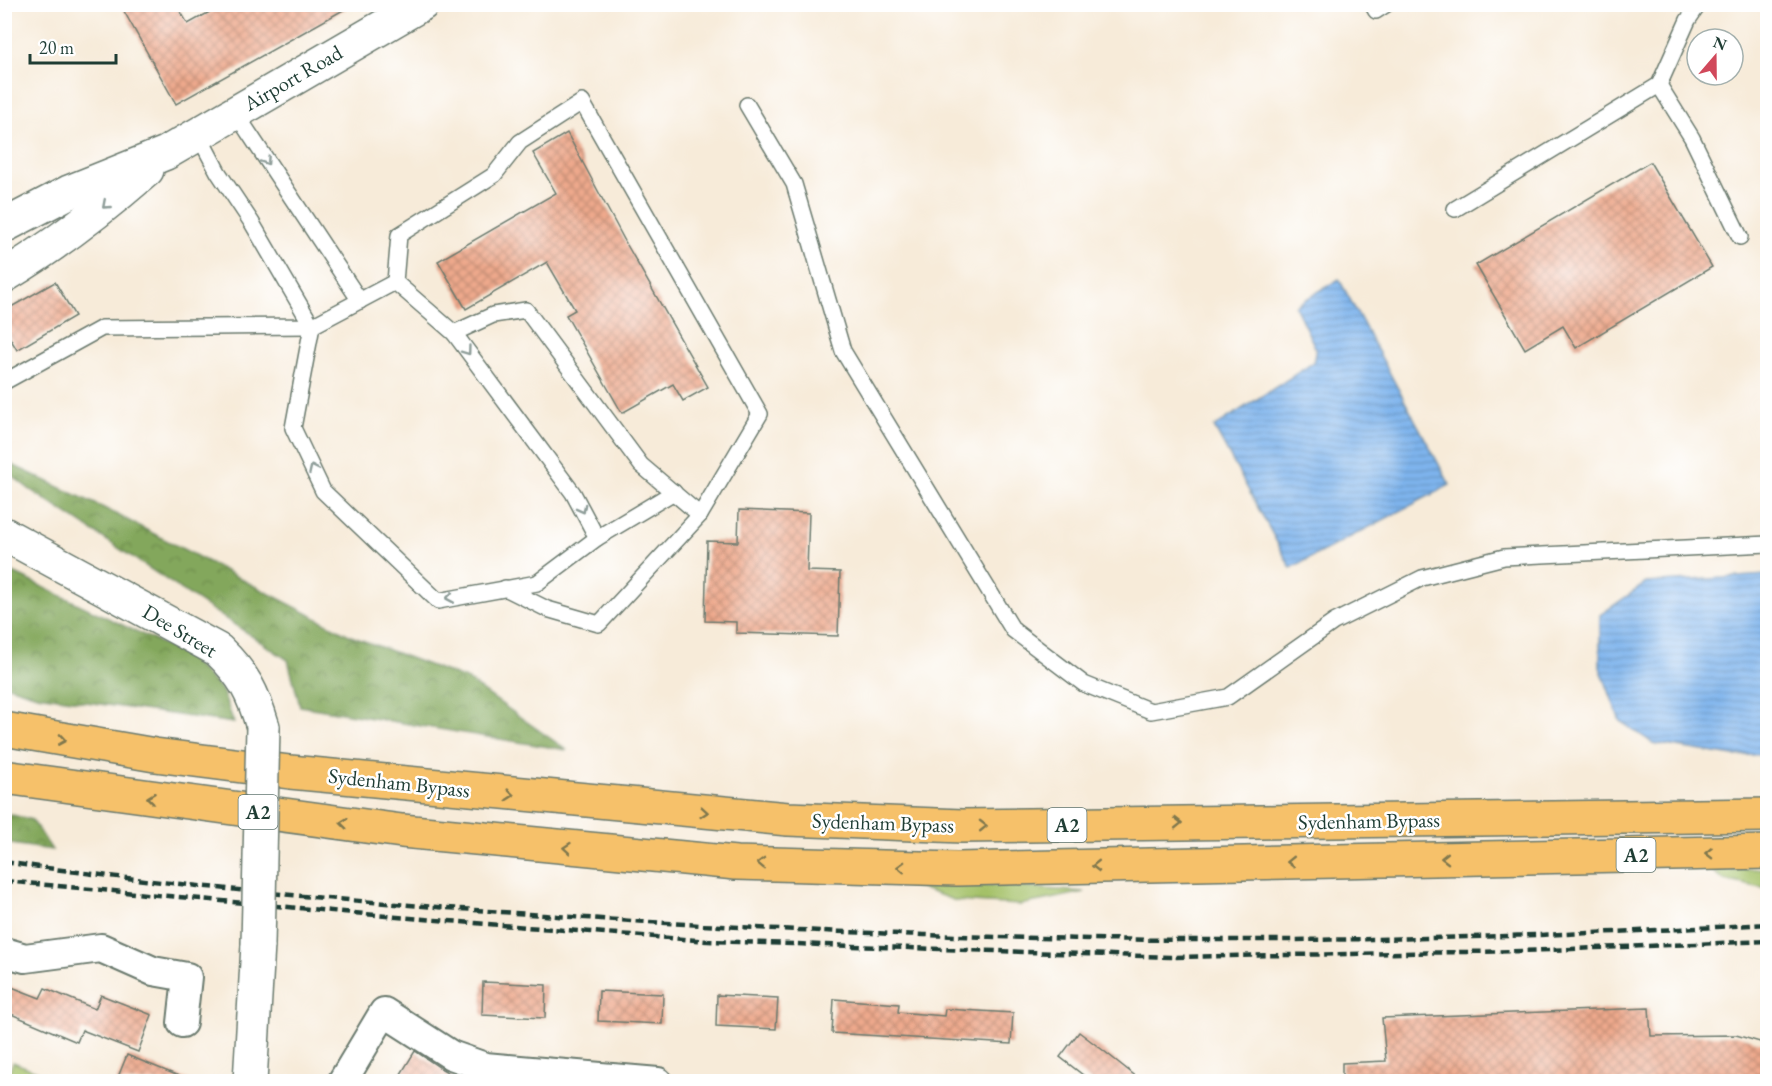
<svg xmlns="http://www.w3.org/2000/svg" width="1772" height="1086" viewBox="0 0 1772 1086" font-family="'EB Garamond',serif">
	<defs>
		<pattern id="forest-crowns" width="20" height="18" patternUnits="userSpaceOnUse" patternTransform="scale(1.5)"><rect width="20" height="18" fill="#83a75c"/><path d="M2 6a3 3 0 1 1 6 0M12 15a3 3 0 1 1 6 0" fill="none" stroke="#6b894d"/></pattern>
		<pattern id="water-rules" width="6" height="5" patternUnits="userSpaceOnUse" patternTransform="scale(1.5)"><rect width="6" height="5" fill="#7eb4ed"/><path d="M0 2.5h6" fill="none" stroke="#6794c1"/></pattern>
		<pattern id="building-cross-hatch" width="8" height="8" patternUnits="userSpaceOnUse" patternTransform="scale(1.5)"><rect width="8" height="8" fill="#eea98c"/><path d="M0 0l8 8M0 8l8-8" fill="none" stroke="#c08b73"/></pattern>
	</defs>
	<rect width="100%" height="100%" fill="#fff"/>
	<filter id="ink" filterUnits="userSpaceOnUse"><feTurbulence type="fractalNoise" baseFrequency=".0167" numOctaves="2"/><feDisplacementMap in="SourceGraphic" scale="12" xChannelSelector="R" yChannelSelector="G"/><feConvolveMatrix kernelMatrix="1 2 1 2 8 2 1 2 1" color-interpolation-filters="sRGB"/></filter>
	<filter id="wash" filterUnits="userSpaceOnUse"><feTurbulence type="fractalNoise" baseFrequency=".008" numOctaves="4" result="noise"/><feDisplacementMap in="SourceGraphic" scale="24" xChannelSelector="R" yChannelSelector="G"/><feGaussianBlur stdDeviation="1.35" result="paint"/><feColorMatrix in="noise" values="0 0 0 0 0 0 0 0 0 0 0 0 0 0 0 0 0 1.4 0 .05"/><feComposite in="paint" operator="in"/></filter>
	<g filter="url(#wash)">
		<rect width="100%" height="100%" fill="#f7ebd9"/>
		<g fill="#a4c168" stroke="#627f4e" stroke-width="1.5">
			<path d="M1767,868V889L1724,880L1712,871Z"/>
			<path d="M912,885H989L1085,892L1020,905L956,901Z"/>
			<path d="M13,1062L51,1077L50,1081H5Z"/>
		</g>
		<g fill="url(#forest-crowns)" stroke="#517248" stroke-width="1.5">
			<path d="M4,461L106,509L351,636L466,679L567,750L300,706L288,660L29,489L5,470Z"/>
			<path d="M5,569L186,655L222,690L234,723L37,695L5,685Z"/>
			<path d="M4,813L32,820L52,850L5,843Z"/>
		</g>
		<g fill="url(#water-rules)" stroke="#4e7890" stroke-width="1.5">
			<path d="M1339,279L1450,485L1291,568L1214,427L1313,363L1316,349L1295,306Z"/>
			<path d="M1767,575V754L1733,756L1653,743L1620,721L1600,667V615L1646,583Z"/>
		</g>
		<g id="blocks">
			<g fill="url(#building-cross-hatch)">
				<path d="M120,4H176L188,24L224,4H354L176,104Z"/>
				<path d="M567,133L627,245L708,387L683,401L673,384L622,413L566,315L575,310L547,262L466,309L438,261L556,193L533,153Z"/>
				<path d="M1650,162L1712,267L1576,348L1563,326L1525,349L1476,265Z"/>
				<path d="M55,282L75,316L17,350L4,328V311Z"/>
				<path d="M739,510L809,513L807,571L840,572L838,636L736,633V622L705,621L707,541L738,542Z"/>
				<path d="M483,982L546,985L545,1018L482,1015Z"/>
				<path d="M4,984L40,998L45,988L95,1009L101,995L152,1015L138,1052L82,1030L77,1042L4,1011Z"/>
				<path d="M599,991L663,994L662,1024L598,1021Z"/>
				<path d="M717,995L778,998L776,1029L716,1026Z"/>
				<path d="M834,999L899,1004L898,1012L944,1016L945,1009L1013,1013L1011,1044L832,1033Z"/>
				<path d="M1649,1008L1651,1036L1736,1035L1767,1044V1082H1342V1063L1386,1061L1382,1018Z"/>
				<path d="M1079,1032L1104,1051L1143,1082H1092L1060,1057Z"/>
				<path d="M415,1051L442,1069L465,1082H396Z"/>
				<path d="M127,1055L191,1081V1082H116Z"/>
			</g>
		</g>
	</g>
	<g filter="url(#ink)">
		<use href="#blocks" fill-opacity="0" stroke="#6b7a6e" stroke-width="1.5"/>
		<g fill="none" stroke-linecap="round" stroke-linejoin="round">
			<defs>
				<g id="service">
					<path d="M1372,4L1376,11L1387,4"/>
					<path d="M1659,85L1692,138L1740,237"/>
					<path d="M747,105L794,184L843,351L1013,630L1084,684L1151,711L1228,697L1334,622L1422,578L1504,557L1768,544"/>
					<path d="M235,112L360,301"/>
					<path d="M198,134L218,172L252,223L312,326L293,428L323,491L438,601L537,583L597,538L573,493L454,333L395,282"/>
					<path d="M1455,209L1659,85L1688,20L1699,4"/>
					<path d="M395,282L399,235L494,175L520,142L582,102L760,414L700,515L599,624L547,609L505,588"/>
					<path d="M454,333L493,315L526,310L641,465L700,515"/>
					<path d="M4,382L102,328L312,326L395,282"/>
					<path d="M597,538L674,492"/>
				</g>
				<g id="minor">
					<path d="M4,952L25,958L101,948L153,971L187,977L182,1023"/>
					<path d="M342,1082L384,1012L451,1055L485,1067L658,1082"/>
				</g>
				<g id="tertiary">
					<path d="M4,226L69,192L166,153L422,4"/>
					<path d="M4,276C56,245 101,210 147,170"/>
					<path d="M4,534L218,650C244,675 253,693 263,727"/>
					<path d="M250,1082L258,945"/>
				</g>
				<g id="trunk">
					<path d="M4,729L155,755L290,772L788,819L962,826L1768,815"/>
					<path d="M4,777L402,831L736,863L957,869L1768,852"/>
				</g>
			</defs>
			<use href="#service" stroke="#6b7a6e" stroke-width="18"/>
			<use href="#minor" stroke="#6b7a6e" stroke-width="32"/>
			<use href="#tertiary" stroke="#6b7a6e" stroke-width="36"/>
			<use href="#trunk" stroke="#6b7a6e" stroke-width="36"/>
			<use href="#service" stroke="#fff" stroke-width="15"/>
			<use href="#minor" stroke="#fff" stroke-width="28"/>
			<use href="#tertiary" stroke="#fff" stroke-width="33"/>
			<use href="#trunk" stroke="#f6c16b" stroke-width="33"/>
			<g stroke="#1f3d34" stroke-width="4.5" stroke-dasharray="9 4.5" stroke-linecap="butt">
				<path d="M4,862C183,888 364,902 543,915C951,944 1360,949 1768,924"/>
				<path d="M4,881L397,917L708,941L1170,957L1523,951L1768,941"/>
			</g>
			<defs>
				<path id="tertiary-bridge" d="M258,945L263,727"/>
			</defs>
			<use href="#tertiary-bridge" stroke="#6b7a6e" stroke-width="36" stroke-linecap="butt"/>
			<use href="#tertiary-bridge" stroke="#fff" stroke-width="33"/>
		</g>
		<defs><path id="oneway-chevron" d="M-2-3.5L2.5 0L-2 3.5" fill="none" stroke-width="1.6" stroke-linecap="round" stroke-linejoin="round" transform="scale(1.5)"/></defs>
		<g stroke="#8f9e9a">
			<use href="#oneway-chevron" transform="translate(266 161) rotate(56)"/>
			<use href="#oneway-chevron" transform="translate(106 205) rotate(139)"/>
			<use href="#oneway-chevron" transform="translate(467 351) rotate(54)"/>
			<use href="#oneway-chevron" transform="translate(313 469) rotate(-115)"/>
			<use href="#oneway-chevron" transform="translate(582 509) rotate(62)"/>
			<use href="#oneway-chevron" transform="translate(450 598) rotate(170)"/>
		</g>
		<g stroke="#80784d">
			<use href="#oneway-chevron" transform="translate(62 740) rotate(9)"/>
			<use href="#oneway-chevron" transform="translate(510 795) rotate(6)"/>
			<use href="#oneway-chevron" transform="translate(151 798) rotate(-173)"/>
			<use href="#oneway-chevron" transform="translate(704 812) rotate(5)"/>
			<use href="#oneway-chevron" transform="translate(344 823) rotate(-173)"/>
			<use href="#oneway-chevron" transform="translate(1178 823) rotate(-1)"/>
			<use href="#oneway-chevron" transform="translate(983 826) rotate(-1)"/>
			<use href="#oneway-chevron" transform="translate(567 848) rotate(-175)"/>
			<use href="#oneway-chevron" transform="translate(1709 853) rotate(179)"/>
			<use href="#oneway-chevron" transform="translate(1445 858) rotate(179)"/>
			<use href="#oneway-chevron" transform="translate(1291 862) rotate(179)"/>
			<use href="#oneway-chevron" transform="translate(761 863) rotate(-178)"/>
			<use href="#oneway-chevron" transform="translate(1096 866) rotate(179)"/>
			<use href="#oneway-chevron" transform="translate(901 867) rotate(-178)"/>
		</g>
	</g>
	<g text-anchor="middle" stroke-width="5" stroke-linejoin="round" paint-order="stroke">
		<g fill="#fff" stroke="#627771" stroke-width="1.5">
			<rect x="238.5" y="795" width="39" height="34" rx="4.5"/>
			<rect x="1047.5" y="808" width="39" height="34" rx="4.5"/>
			<rect x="1616.5" y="838" width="39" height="34" rx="4.5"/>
		</g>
		<g font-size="20" font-weight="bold" fill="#1f3d34">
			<text x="258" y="819">A2</text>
			<text x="1067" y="832">A2</text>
			<text x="1636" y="862">A2</text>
		</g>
		<g font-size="21" fill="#1f3d34" stroke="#fff">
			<text transform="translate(293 78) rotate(-30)" y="7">Airport Road</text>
			<text transform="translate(180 631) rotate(31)" y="7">Dee Street</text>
			<text transform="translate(399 783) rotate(6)" y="7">Sydenham Bypass</text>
			<text transform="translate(1369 821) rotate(-1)" y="7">Sydenham Bypass</text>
			<text transform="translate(883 823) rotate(2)" y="7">Sydenham Bypass</text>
		</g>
	</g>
	<rect width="1772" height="1086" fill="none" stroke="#fff" stroke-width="24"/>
	<g transform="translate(1715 57) rotate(20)"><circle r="28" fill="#ffffff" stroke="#a5b1ae" stroke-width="1.5"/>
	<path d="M0-4.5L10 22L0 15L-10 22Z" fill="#d1495b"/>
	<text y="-9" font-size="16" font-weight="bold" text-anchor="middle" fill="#1f3d34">N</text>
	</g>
	<path d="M30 54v9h86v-9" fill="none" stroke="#1f3d34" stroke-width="3"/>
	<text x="39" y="54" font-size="18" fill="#1f3d34" stroke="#ffffff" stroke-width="4.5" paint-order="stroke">20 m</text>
</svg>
